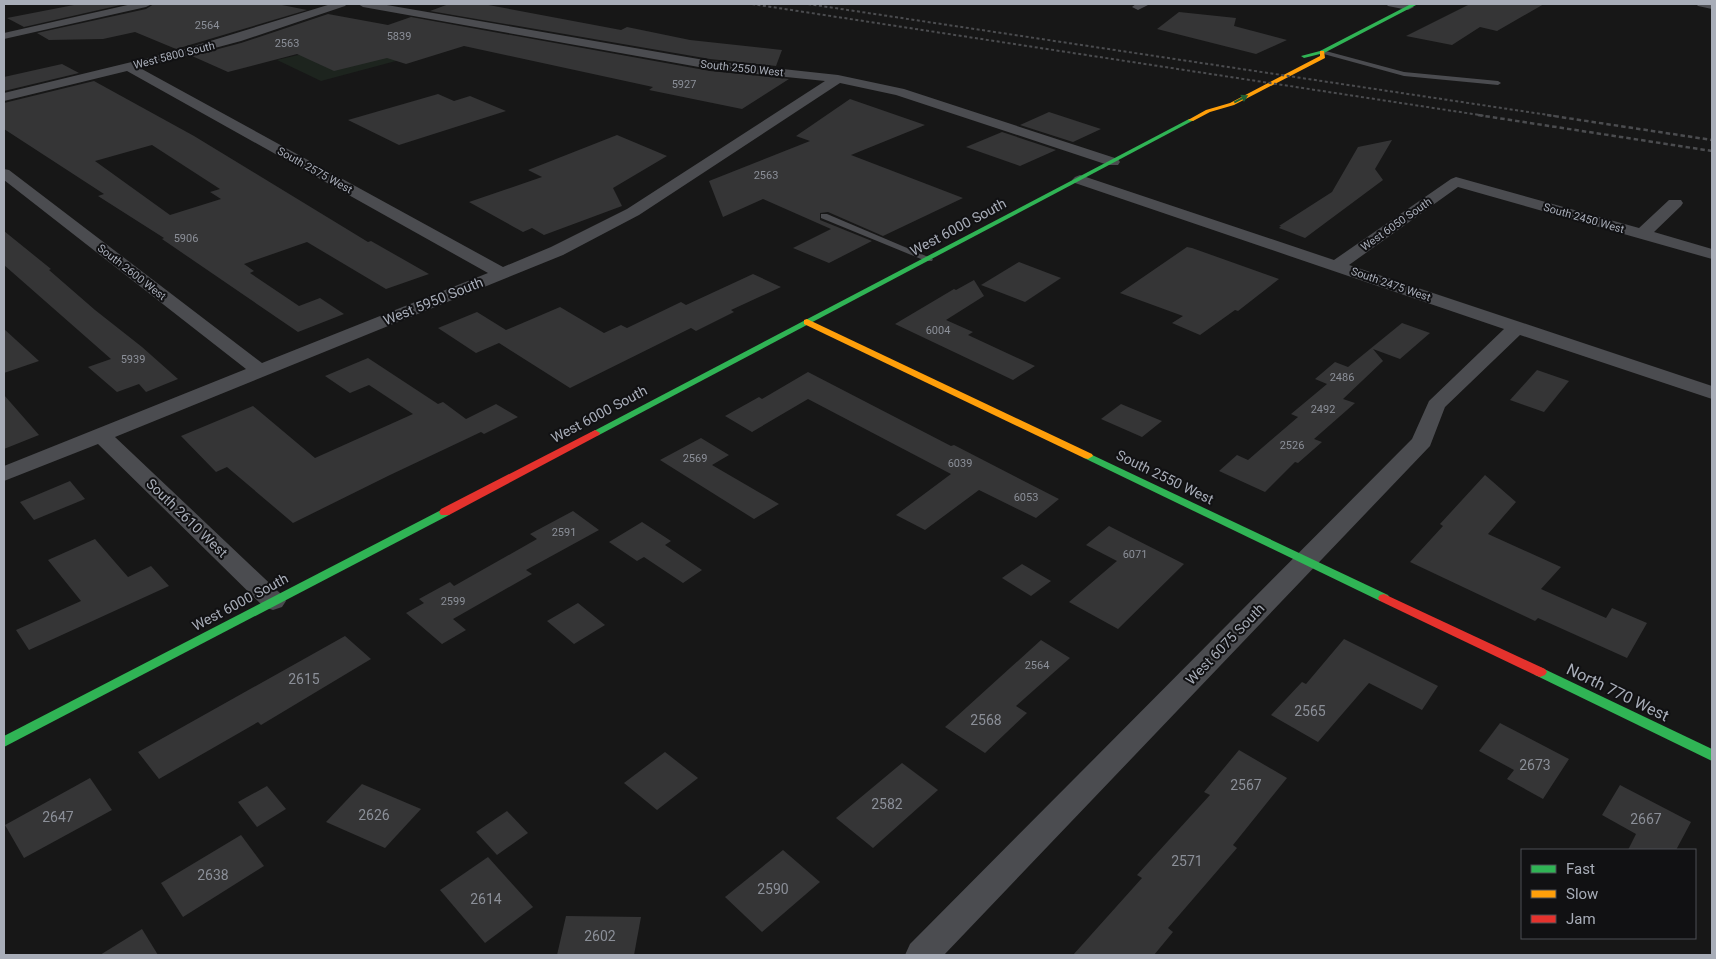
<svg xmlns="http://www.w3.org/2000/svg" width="1716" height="959" viewBox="0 0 1716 959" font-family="Roboto,sans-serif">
	<rect width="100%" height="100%" fill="#171717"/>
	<path fill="#1d241e" d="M349,43L422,54L321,81L277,60Z"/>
	<g fill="#353536" fill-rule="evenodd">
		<path d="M79,4H125L24,27L7,18Z"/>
		<path d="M154,4H277L307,10L176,49L135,32L103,39L49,40L37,33L146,9Z"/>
		<path d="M449,4H483L621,30L627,27L690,40L782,50L776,66L710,59L430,11Z"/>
		<path d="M1470,4H1544L1497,31L1480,27L1452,45L1406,36Z"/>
		<path d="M1179,12L1236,18L1234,26L1287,40L1256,54L1157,29Z"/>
		<path d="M328,14L388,25L411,17L710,71L789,79L742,109L649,90L653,87L464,46L406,64L387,58L334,71L297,54L228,72L192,56L241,43Z"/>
		<path d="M62,64L79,73L4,91V77Z"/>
		<path d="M94,81L194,136L368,242L371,241L429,274L386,289L307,242L244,264L254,271L250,273L299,306L320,298L344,314L298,332L162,239L164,238L98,196L104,194L4,129V103ZM152,145L220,189L210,192L221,199L170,215L95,161Z"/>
		<path d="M438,94L454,101L470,96L506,111L399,145L348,120Z"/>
		<path d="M850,99L925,125L851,155L963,198L883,236L828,212L820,213V220L872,241L829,263L793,248L831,229L763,199L723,217L709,181L810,141L796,136Z"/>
		<path d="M1049,112L1101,129L1073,142L1020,125Z"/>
		<path d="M1002,132L1056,150L1020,166L966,147Z"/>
		<path d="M617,135L667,156L613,188L622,206L544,235L532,228L523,232L469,202L542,177L528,170Z"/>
		<path d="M1392,140L1375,169L1383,180L1305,238L1279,228L1281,226H1279L1332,192L1358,147Z"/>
		<path d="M4,231L51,269L49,270L95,310L142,347L178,379L146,392L139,384L117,392L88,367L111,359L4,265Z"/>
		<path d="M1187,247L1192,248L1279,279L1238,311L1235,310L1200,335L1172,323L1183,316L1120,293Z"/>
		<path d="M1019,262L1061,278L1025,302L981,285Z"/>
		<path d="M753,274L781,287L731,310L734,312L696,331L691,328L570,388L499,343L476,353L438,328L477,312L506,330L560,307L604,333L621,325L627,328L681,302L686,305Z"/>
		<path d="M974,280L984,296L946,320L973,332L968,335L1035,366L1013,380L895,324L954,289L956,290Z"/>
		<path d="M1402,323L1430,333L1400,359L1373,349L1383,361L1343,399L1355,403L1314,439L1322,442L1298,463L1295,462L1265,492L1219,471L1237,455L1248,460L1298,417L1291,414L1327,384L1315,379L1335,362L1348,367Z"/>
		<path d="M4,329L39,361L4,373Z"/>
		<path d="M368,358L438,404L443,402L466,419L496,404L518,417L484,434L481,432L390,475L293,523L227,467L216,472L181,436L253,406L315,458L413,414L369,385L350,393L325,376Z"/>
		<path d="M1537,370L1569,381L1544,412L1510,400Z"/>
		<path d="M808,372L951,446L954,445L1059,499L1036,518L979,490L925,530L896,515L951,474L808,399L752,432L725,416L759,397L762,399Z"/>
		<path d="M4,395L39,435L4,449Z"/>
		<path d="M1121,404L1162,421L1142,437L1101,419Z"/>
		<path d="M701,438L729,455L712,465L779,504L754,519L660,460Z"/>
		<path d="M1485,475L1516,502L1488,534L1561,567L1541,589L1606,618L1612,608L1647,623L1627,658L1538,618L1535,621L1410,562L1443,526L1440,524Z"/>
		<path d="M70,481L85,499L34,520L20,502Z"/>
		<path d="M573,511L599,530L526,570L532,574L453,619L466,630L442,644L406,613L424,603L419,599L450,582L454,586L537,539L530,534Z"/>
		<path d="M642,522L671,541L665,545L702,570L683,583L644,557L637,561L609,542Z"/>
		<path d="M1109,526L1184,564L1118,629L1069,602L1117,561L1086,545Z"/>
		<path d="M95,539L128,577L151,566L169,586L29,650L16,630L81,601L48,560Z"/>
		<path d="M1022,564L1051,581L1031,596L1002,578Z"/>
		<path d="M578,603L605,625L574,644L547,621Z"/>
		<path d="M345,636L371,659L261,725L258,722L159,779L138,752Z"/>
		<path d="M1344,639L1438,686L1422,710L1369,683L1318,742L1271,715L1302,682L1306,684Z"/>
		<path d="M1041,640L1070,658L1016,706L1027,713L985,753L945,727Z"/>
		<path d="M1500,723L1569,759L1543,799L1507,779L1514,770L1479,751Z"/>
		<path d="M1239,750L1287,778L1233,845L1237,848L1168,928L1173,932L1154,955H1073L1142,878L1137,875L1210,795L1204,792Z"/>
		<path d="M665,752L698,778L657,810L624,783Z"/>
		<path d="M902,763L938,790L873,848L836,818Z"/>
		<path d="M90,778L112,810L24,858L5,825Z"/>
		<path d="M362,784L421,809L385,848L326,822Z"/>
		<path d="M1620,785L1691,822L1676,850H1628L1636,834L1602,815Z"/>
		<path d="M267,786L286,809L257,827L238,802Z"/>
		<path d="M507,811L528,833L497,855L476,832Z"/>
		<path d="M241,835L264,866L183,917L161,883Z"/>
		<path d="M783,850L820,882L762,932L725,897Z"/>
		<path d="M488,857L533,907L485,943L440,890Z"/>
		<path d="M566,916L641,917L634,955H557Z"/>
		<path d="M142,929L158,955H100Z"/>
	</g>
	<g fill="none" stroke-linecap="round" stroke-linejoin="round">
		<g fill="#4b4c50" fill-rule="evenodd">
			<path d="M1322,50L1404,72L1498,81L1501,83L1498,85L1404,76L1320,53V51Z"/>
			<path d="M821,214H827L933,259L932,261H926L821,218Z"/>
		</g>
		<g fill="#4b4c50" fill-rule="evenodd">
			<path d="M132,4H152L146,7L4,39V33Z"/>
			<path d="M331,4H347L345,6L241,41L140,68L503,267L551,247L627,209L825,81L710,69L363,7L358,4H381L710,61L838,75L904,89L1118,159L1120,162L1118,165H1108L896,95L840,83L639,215L563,255L115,437L282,595L286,601L282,607L273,610L264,607L98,444L4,481V466L246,369L4,180V169L9,170L262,363L488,273L127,71L4,101V93L181,50Z"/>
			<path d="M1136,4H1150L1138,10L1132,7Z"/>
			<path d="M1386,4H1408L1414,7L1408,10L1388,6Z"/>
			<path d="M1696,4H1712V9L1698,6Z"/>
			<path d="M1080,175L1334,260L1451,179L1456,177L1639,228L1669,200H1681L1683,203L1681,206L1654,232L1712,249V259L1458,187L1349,265L1712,386V399L1520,335L1445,407L1430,446L944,955H905L910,944L1412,439L1429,401L1504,329L1075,183L1072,180L1075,177Z"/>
		</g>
		<g fill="#30b455" fill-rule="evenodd">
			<path d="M1411,4H1418L1324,53L1304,58L1301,56L1320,51Z"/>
			<path d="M1189,119L1194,120L599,435L595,436L590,433Z"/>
			<path d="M1088,453L1388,595L1390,598L1388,601H1380L1084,458L1083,456Z"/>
			<path d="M445,508L449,509L451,512L449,515L4,747V736Z"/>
			<path d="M1540,667L1712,749V761L1535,675L1533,672L1535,669Z"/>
		</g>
		<g fill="#ff9f0a" fill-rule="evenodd">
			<path d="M1320,51H1324L1325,58L1234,105L1210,112L1193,121L1188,120L1206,110L1230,103L1320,56Z"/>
			<path d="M807,319L1092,454L1093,456L1088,459L1084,458L804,324V320Z"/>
		</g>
		<g fill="#e5322d" fill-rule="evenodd">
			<path d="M595,430L600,433L599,435L449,515H441L439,512L441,509Z"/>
			<path d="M1384,594L1545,669L1547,672L1545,675L1540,677L1535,675L1380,601L1378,598L1380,595Z"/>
		</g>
		<g stroke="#4b4c4f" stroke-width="2" stroke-dasharray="3 2.5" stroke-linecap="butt">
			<path d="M752,4L1486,116"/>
			<path d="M808,4L1555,116"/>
		</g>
		<g stroke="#4b4c4f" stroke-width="2.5" stroke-dasharray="4.5 3" stroke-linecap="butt">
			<path d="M1478,115L1712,151"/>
			<path d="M1547,115L1712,140"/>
		</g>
	</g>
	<defs><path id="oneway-solid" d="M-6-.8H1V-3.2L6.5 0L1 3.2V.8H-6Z" transform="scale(1.25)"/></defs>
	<use fill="#206234" href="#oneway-solid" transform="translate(1241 99) rotate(-27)"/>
	<g text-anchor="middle" stroke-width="4" stroke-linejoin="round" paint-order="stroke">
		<g font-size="11" fill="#8b8f98">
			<text x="207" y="29">2564</text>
			<text x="399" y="40">5839</text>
			<text x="287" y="47">2563</text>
			<text x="684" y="88">5927</text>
			<text x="766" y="179">2563</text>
			<text x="186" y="242">5906</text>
			<text x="938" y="334">6004</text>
			<text x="133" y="363">5939</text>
			<text x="1342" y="381">2486</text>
			<text x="1323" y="413">2492</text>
			<text x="1292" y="449">2526</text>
			<text x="695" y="462">2569</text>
			<text x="960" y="467">6039</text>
			<text x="1026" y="501">6053</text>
			<text x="564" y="536">2591</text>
			<text x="1135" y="558">6071</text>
			<text x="453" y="605">2599</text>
			<text x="1037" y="669">2564</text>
		</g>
		<g font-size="11" fill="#a8adb8" stroke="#111113">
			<text transform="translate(174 55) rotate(-14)" y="4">West 5800 South</text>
			<text transform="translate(742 68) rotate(6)" y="4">South 2550 West</text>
			<text transform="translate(315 170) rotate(29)" y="4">South 2575 West</text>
			<text transform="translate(1584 218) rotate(16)" y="4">South 2450 West</text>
			<text transform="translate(1396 224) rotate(-35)" y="4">West 6050 South</text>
			<text transform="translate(132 272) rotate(38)" y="4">South 2600 West</text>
			<text transform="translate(1391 284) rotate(19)" y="4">South 2475 West</text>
		</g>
		<g font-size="14" fill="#a8adb8" stroke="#111113">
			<text transform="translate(958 227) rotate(-28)" y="5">West 6000 South</text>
			<text transform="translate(433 301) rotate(-22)" y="5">West 5950 South</text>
			<text transform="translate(599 414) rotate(-28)" y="5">West 6000 South</text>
			<text transform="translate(1165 477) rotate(26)" y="5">South 2550 West</text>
			<text transform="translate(187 518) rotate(44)" y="5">South 2610 West</text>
			<text transform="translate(240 602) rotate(-28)" y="5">West 6000 South</text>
			<text transform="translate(1225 644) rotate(-46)" y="5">West 6075 South</text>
		</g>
		<g font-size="14" fill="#8b8f98">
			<text x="304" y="684">2615</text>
			<text x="1310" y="716">2565</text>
			<text x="986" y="725">2568</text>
			<text x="1535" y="770">2673</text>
			<text x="1246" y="790">2567</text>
			<text x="887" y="809">2582</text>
			<text x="374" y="820">2626</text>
			<text x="58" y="822">2647</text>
			<text x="1646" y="824">2667</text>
			<text x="1187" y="866">2571</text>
			<text x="213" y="880">2638</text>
			<text x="773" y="894">2590</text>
			<text x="486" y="904">2614</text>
			<text x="600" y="941">2602</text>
		</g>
		<g font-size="16" fill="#a8adb8" stroke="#111113">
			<text transform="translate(1618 692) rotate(26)" y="6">North 770 West</text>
		</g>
	</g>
	<rect width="1716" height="959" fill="none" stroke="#a8adb8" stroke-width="10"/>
	<rect x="1521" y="849" width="175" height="90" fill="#111113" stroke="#4d4f55"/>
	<rect x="1531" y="865" width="25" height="8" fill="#30b455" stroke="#4d4f55"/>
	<text x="1566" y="874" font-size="15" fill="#a8adb8">Fast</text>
	<rect x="1531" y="890" width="25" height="8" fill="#ff9f0a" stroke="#4d4f55"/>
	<text x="1566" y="899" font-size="15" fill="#a8adb8">Slow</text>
	<rect x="1531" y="915" width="25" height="8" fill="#e5322d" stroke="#4d4f55"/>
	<text x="1566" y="924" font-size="15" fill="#a8adb8">Jam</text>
</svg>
